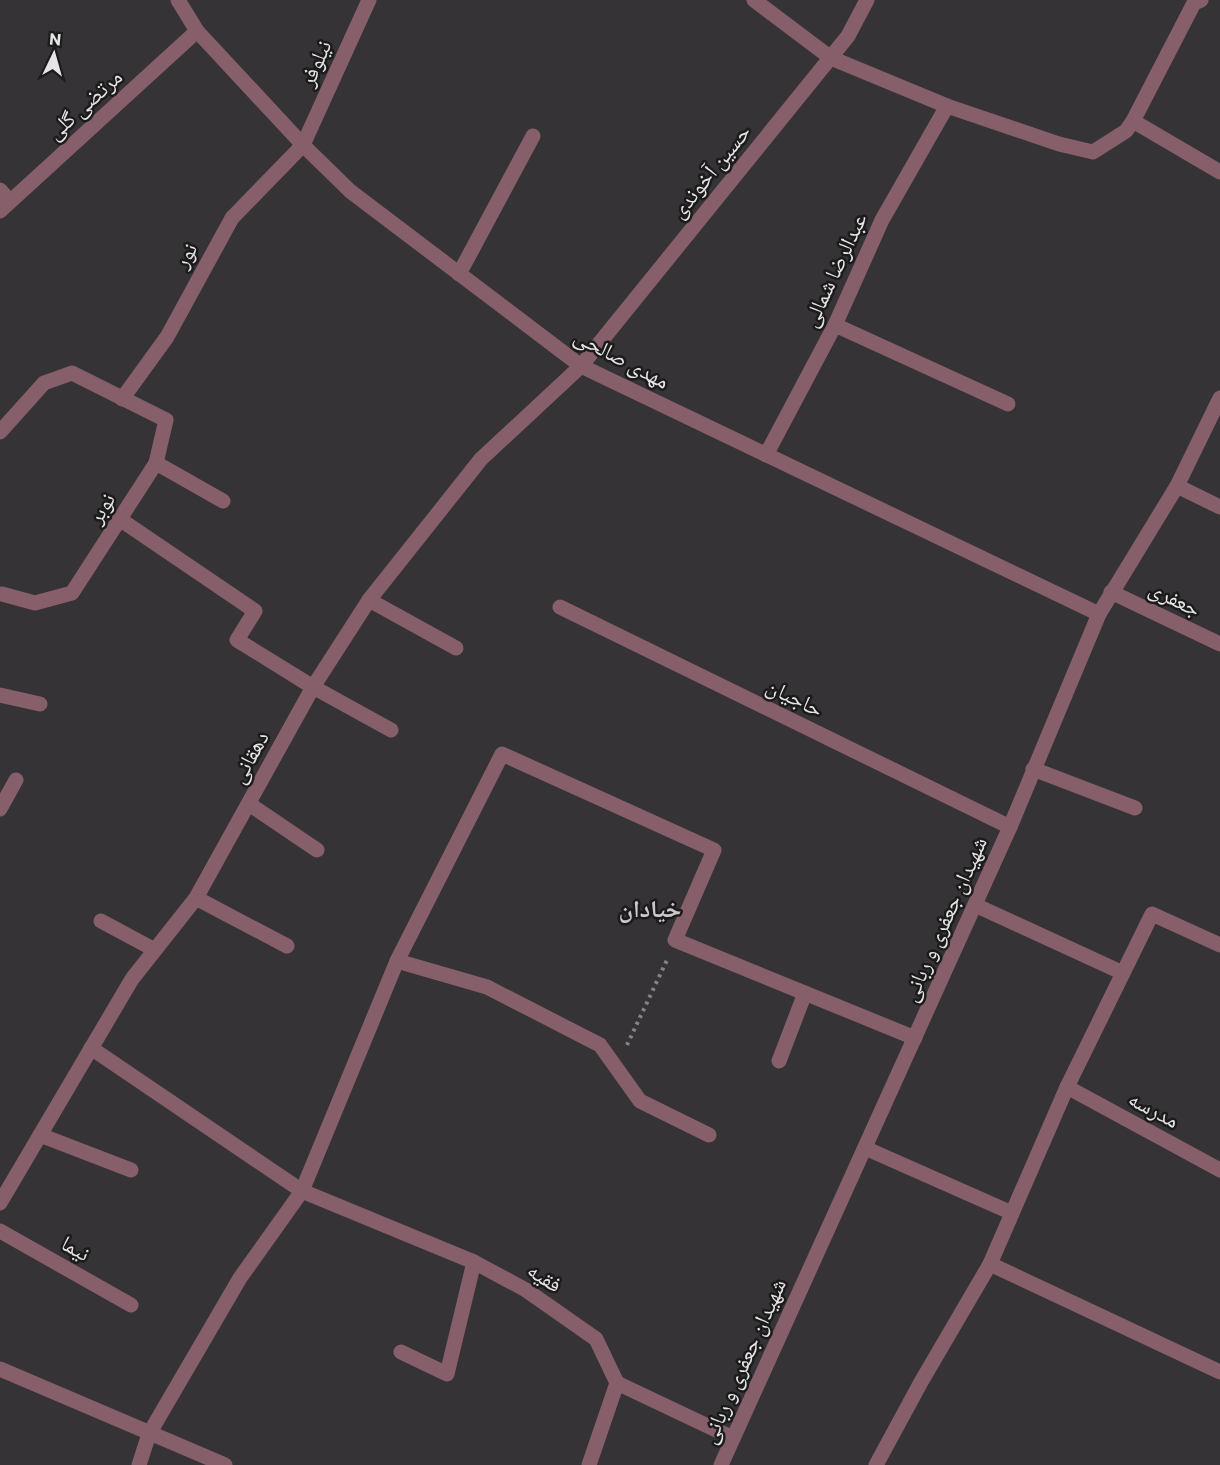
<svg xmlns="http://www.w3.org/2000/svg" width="1220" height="1465" viewBox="0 0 1220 1465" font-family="Commissioner,'Noto Naskh Arabic',sans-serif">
	<rect width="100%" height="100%" fill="#353335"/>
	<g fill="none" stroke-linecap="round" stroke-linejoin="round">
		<path stroke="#858385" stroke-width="4" stroke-dasharray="3 4.5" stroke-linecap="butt" d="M627,1045L667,960"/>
		<g stroke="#875f6b" stroke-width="15">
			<path d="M178,0L197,31L303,145L350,191L581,366L1099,614"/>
			<path d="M754,0L831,58L947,106L1059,144L1093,152L1126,131L1133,121L1194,3L1201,0"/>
			<path d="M1133,121L1220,172"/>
			<path d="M0,190L10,201"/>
			<path d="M0,211L197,31"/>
			<path d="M459,274L533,136"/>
			<path d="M835,325L1008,404"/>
			<path d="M122,399L167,337L232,218L303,145L369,0"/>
			<path d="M0,432L44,383L72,373L166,420L156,463L72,593L35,603L2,594"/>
			<path d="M766,455L835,325L882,220L947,106"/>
			<path d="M156,463L223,501"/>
			<path d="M1177,486L1220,507"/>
			<path d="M121,520L255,611L237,640L313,687L391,730"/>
			<path d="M1111,592L1220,644"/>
			<path d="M369,600L456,648"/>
			<path d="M560,607L1010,827"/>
			<path d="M0,695L40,704"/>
			<path d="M1033,769L1135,808"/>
			<path d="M249,804L317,850"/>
			<path d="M0,809L16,780"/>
			<path d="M196,898L287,946"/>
			<path d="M975,905L1123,973"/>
			<path d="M101,921L155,950"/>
			<path d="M397,961L487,987L600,1045L640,1101L709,1135"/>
			<path d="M91,1048L302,1191L474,1262L526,1290L596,1339L617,1383L733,1438"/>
			<path d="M779,1061L805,993"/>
			<path d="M1067,1087L1220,1170"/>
			<path d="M40,1135L131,1170"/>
			<path d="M865,1148L1012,1213"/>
			<path d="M0,1203L132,979L196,898L313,687L369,600L481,459L581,366L848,36L867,0"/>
			<path d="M0,1231L131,1305"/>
			<path d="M990,1264L1220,1372"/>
			<path d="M401,1352L447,1374L474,1262"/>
			<path d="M0,1369L225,1465"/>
			<path d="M139,1465L149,1434L240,1278L302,1191L397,961L502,754L714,850L675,940L915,1038"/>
			<path d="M589,1465L617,1383"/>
			<path d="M721,1465L1010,827L1099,614L1177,486L1220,398"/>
			<path d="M876,1465L921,1382L990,1264L1067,1087L1152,914L1220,945"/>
		</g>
	</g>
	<g text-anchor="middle" stroke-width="5" stroke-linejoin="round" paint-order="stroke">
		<g font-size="22" fill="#e6e4e6" stroke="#1c1b1c">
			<text transform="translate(315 63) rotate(-66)" y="8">نیلوفر</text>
			<text transform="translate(84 104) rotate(-42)" y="8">مرتضی گلی</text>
			<text transform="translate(710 171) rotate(-51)" y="8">حسین آخوندی</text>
			<text transform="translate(185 255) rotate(-60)" y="8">نور</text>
			<text transform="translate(834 270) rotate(-65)" y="8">عبدالرضا شمالی</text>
			<text transform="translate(622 358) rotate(28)" y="8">مهدی صالحی</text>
			<text transform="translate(101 508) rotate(-58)" y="8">نوبر</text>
			<text transform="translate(1175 598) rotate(26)" y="8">جعفری</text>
			<text transform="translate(795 697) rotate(26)" y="8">حاجیان</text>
			<text transform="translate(249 757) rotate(-61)" y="8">دهقانی</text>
			<text transform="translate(944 919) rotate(-66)" y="8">شهیدان جعفری و ربانی</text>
			<text transform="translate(1154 1109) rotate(28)" y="8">مدرسه</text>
			<text transform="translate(76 1248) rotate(30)" y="8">نیما</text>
			<text transform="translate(545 1277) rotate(33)" y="8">فقیه</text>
			<text transform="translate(743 1361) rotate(-66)" y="8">شهیدان جعفری و ربانی</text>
		</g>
		<g font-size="24" font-weight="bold" fill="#cbc8cb" stroke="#1c1b1c">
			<text x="650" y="917">خیادان</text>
		</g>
	</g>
	<g transform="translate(54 54) rotate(5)" stroke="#1c1b1c" stroke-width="4.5" paint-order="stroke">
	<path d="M0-4.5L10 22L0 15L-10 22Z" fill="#e6e4e6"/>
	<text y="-9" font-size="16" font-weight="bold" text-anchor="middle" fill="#e6e4e6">N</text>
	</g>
</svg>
